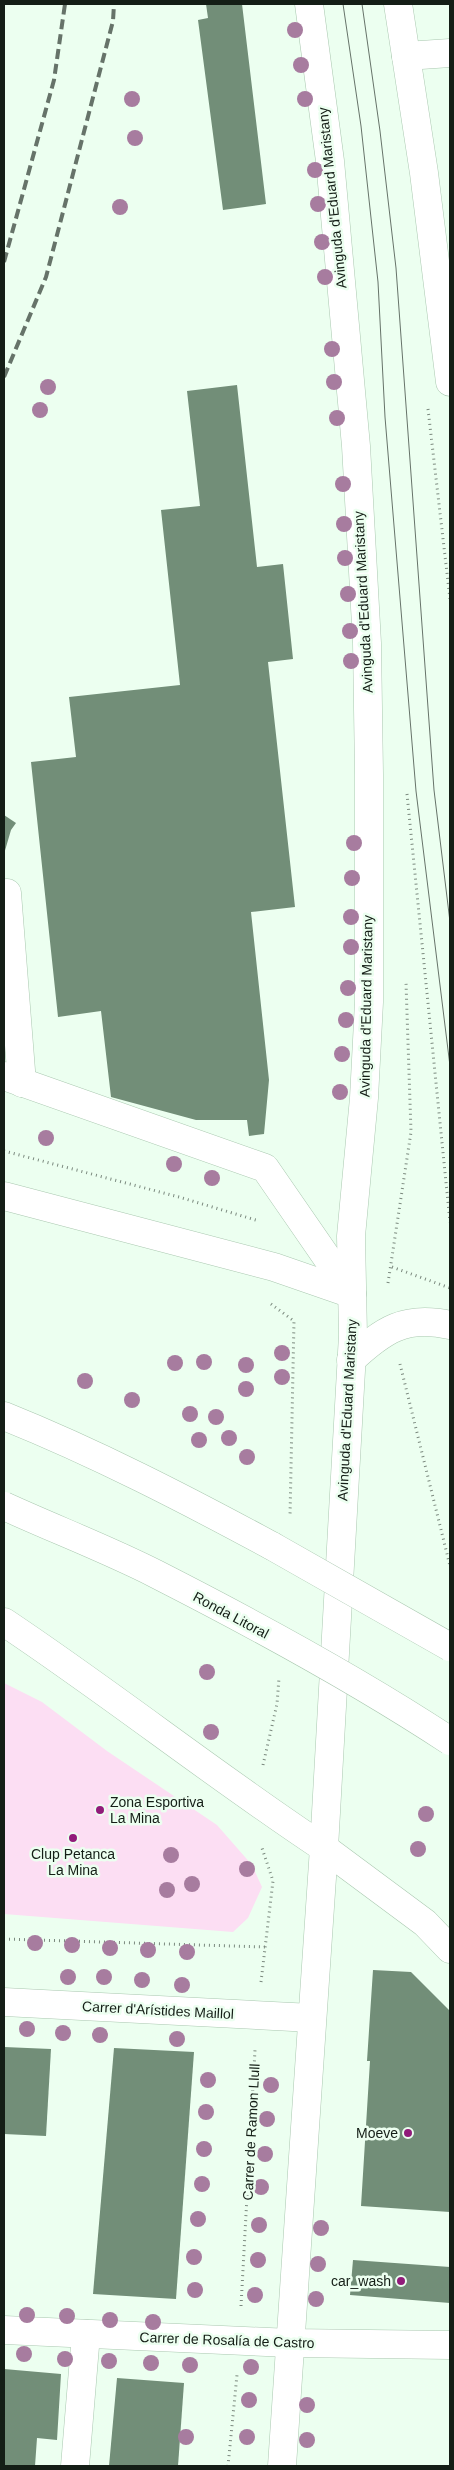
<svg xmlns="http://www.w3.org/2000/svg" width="454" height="2470" viewBox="0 0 454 2470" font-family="Helvetica,sans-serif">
	<rect width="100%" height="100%" fill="#ecfff0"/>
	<path fill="#fcdef3" d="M4,1683L42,1702L107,1751L217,1825L252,1865L262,1887L248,1918L233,1932L4,1914Z"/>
	<g fill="#728e78">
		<path d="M206,4H242L266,204L223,210L198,20L208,18Z"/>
		<path d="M237,385L257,567L283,564L293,659L268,662L295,907L251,912L269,1080L264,1134L249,1136L247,1120H196L111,1097L101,1011L58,1017L31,762L76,757L69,697L180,685L161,510L200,506L187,391Z"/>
		<path d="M4,815L16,823L11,830L4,854Z"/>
		<path d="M373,1970L411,1972L450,2011V2212L361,2206L370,2061H367Z"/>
		<path d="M4,2047L51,2049L46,2136L4,2134Z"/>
		<path d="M114,2048L194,2052L176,2299L93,2294Z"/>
		<path d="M353,2260L450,2267V2303L350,2295Z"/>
		<path d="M4,2369L61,2374L57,2440L37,2438L35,2466H4Z"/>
		<path d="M117,2378L184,2383L178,2466H109Z"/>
	</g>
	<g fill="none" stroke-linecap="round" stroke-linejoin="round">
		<defs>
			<g id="minor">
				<path d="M406,56L450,53"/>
				<path d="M7,893L22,1083"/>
				<path d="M4,1076L265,1168L352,1294"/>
				<path d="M4,1196L274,1267L352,1294"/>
				<path d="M4,2002L312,2018"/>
				<path d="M4,2330L290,2343L450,2345"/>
				<path d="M75,2466L86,2334"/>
			</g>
			<g id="major">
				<path d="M398,4L424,173L450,382"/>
				<path d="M351,1360C383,1330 405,1315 450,1325"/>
				<path d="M324,1848L425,1923L450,1949"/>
				<path d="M282,2466L324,1848L353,1335L351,1236L364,1098L369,1002V774L367,643L356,446L330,161L309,4"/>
			</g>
			<g id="highway">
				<path d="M4,1416C96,1453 185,1499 272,1546"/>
				<path d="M4,1622C112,1694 215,1776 324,1848"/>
			</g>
		</defs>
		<use href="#minor" stroke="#aac8b0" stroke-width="29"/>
		<use href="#major" stroke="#aac8b0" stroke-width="29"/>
		<use href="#highway" stroke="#aac8b0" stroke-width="29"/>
		<g stroke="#7b897e" stroke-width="3" stroke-dasharray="1 4" stroke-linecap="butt">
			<path d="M428,409L450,599"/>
			<path d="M407,794L450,1222"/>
			<path d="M4,1151L179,1197L259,1221"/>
			<path d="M392,1267L450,1288"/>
			<path d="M388,1283L411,1132L406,983"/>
			<path d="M271,1304L294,1321L290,1517"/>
			<path d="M400,1364L450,1566"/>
			<path d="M263,1765L277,1704L279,1678"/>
			<path d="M4,1939L265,1947"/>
			<path d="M261,1982L273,1881L262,1848"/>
			<path d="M241,2306L255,2050"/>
			<path d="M228,2466L237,2375"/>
		</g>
		<use href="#minor" stroke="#fff" stroke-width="28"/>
		<use href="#major" stroke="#fff" stroke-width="28"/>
		<use href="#highway" stroke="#fff" stroke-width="28"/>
		<g stroke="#667369" stroke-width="1">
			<path d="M343,4L361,126L378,282L385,417L416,791L450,1066"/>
			<path d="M362,4L380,131L396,268L434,790L450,922"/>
		</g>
		<g stroke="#667369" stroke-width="4" stroke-dasharray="10 5" stroke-linecap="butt">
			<path d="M4,262L54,80L65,4"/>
			<path d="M4,377L46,277L113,21L114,4"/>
		</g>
		<defs>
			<g id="highway-bridge">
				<path d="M4,1506C54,1529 107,1549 156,1574C256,1625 356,1679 450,1741"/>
				<path d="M272,1546L450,1647"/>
			</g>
		</defs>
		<use href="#highway-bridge" stroke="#aac8b0" stroke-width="29" stroke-linecap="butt"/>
		<use href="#highway-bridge" stroke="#fff" stroke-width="28"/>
	</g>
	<g fill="#a77c9f">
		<circle cx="295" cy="30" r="8"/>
		<circle cx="301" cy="65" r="8"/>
		<circle cx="132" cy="99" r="8"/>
		<circle cx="305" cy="99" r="8"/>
		<circle cx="135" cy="138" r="8"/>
		<circle cx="315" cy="170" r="8"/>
		<circle cx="318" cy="204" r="8"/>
		<circle cx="120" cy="207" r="8"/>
		<circle cx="322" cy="242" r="8"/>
		<circle cx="325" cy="277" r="8"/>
		<circle cx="332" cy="349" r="8"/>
		<circle cx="334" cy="382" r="8"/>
		<circle cx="48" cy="387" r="8"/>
		<circle cx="40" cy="410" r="8"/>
		<circle cx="337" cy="418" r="8"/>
		<circle cx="343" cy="484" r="8"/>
		<circle cx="344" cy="524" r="8"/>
		<circle cx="345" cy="558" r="8"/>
		<circle cx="348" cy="594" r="8"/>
		<circle cx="350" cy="631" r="8"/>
		<circle cx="351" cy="661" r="8"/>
		<circle cx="354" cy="843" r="8"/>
		<circle cx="352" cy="878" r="8"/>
		<circle cx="351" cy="917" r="8"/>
		<circle cx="351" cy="947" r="8"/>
		<circle cx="348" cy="988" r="8"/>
		<circle cx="346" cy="1020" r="8"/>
		<circle cx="342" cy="1054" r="8"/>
		<circle cx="340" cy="1092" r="8"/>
		<circle cx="46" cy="1138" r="8"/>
		<circle cx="174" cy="1164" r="8"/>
		<circle cx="212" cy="1178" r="8"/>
		<circle cx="282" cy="1353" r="8"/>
		<circle cx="204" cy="1362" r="8"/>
		<circle cx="175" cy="1363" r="8"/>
		<circle cx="246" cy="1365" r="8"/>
		<circle cx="282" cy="1377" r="8"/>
		<circle cx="85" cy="1381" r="8"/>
		<circle cx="246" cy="1389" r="8"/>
		<circle cx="132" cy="1400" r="8"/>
		<circle cx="190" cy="1414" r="8"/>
		<circle cx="216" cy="1417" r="8"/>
		<circle cx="229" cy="1438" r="8"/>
		<circle cx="199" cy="1440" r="8"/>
		<circle cx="247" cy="1457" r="8"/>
		<circle cx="207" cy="1672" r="8"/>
		<circle cx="211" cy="1732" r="8"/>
		<circle cx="426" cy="1814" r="8"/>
		<circle cx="418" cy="1849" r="8"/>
		<circle cx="171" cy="1855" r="8"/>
		<circle cx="247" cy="1869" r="8"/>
		<circle cx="192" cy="1884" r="8"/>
		<circle cx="167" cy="1890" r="8"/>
		<circle cx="35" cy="1943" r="8"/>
		<circle cx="72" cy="1945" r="8"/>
		<circle cx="110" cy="1948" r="8"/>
		<circle cx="148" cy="1950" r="8"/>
		<circle cx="187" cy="1952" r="8"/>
		<circle cx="68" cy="1977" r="8"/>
		<circle cx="104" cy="1977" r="8"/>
		<circle cx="142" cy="1980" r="8"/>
		<circle cx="182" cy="1985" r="8"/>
		<circle cx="27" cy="2029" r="8"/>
		<circle cx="63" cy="2033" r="8"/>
		<circle cx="100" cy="2035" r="8"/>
		<circle cx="177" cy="2039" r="8"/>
		<circle cx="208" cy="2080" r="8"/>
		<circle cx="271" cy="2085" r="8"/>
		<circle cx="206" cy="2112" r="8"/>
		<circle cx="267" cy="2119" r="8"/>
		<circle cx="204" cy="2149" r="8"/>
		<circle cx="265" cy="2154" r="8"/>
		<circle cx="202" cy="2184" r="8"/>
		<circle cx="261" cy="2187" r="8"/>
		<circle cx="198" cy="2219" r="8"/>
		<circle cx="259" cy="2225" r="8"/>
		<circle cx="321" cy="2228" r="8"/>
		<circle cx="194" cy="2257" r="8"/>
		<circle cx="258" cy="2260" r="8"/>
		<circle cx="318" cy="2264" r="8"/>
		<circle cx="195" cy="2290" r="8"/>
		<circle cx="255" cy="2295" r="8"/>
		<circle cx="316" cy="2299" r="8"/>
		<circle cx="27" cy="2315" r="8"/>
		<circle cx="67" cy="2316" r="8"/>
		<circle cx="110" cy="2320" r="8"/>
		<circle cx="153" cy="2322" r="8"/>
		<circle cx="24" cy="2354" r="8"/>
		<circle cx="65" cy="2359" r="8"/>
		<circle cx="109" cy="2361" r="8"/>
		<circle cx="151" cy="2363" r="8"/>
		<circle cx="190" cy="2365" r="8"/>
		<circle cx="251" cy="2367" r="8"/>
		<circle cx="249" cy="2400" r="8"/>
		<circle cx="307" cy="2405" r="8"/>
		<circle cx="186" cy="2437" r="8"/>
		<circle cx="247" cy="2437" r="8"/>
		<circle cx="307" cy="2440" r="8"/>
	</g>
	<g fill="#911b7a" stroke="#ecfff0" stroke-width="2">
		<circle cx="100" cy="1810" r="5"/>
		<circle cx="73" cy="1838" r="5"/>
		<circle cx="408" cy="2133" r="5"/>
		<circle cx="401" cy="2281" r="5"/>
	</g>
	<g text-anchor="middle" stroke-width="5" stroke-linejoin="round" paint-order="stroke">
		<g font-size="14" fill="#141e16" stroke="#ecfff0">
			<text transform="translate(332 198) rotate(-96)" y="5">Avinguda d'Eduard Maristany</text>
			<text transform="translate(363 602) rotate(-93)" y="5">Avinguda d'Eduard Maristany</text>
			<text transform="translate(366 1006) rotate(-89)" y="5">Avinguda d'Eduard Maristany</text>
			<text transform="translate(347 1410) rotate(-87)" y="5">Avinguda d'Eduard Maristany</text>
			<text transform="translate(231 1615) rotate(28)" y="5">Ronda Litoral</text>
			<text transform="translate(158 2010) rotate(3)" y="5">Carrer d'Arístides Maillol</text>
			<text transform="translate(251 2132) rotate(-87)" y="5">Carrer de Ramon Llull</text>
			<text transform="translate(227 2340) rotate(2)" y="5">Carrer de Rosalía de Castro</text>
		</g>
		<g font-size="14" fill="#141e16" stroke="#ecfff0" text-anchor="end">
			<text x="110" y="1807" text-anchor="start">Zona Esportiva<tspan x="110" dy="16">La Mina</tspan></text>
			<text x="73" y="1859" text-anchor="middle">Clup Petanca<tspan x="73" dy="16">La Mina</tspan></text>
			<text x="398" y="2138">Moeve</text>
			<text x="391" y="2286">car_wash</text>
		</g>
	</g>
	<rect width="454" height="2470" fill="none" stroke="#141e16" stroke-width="10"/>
</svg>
